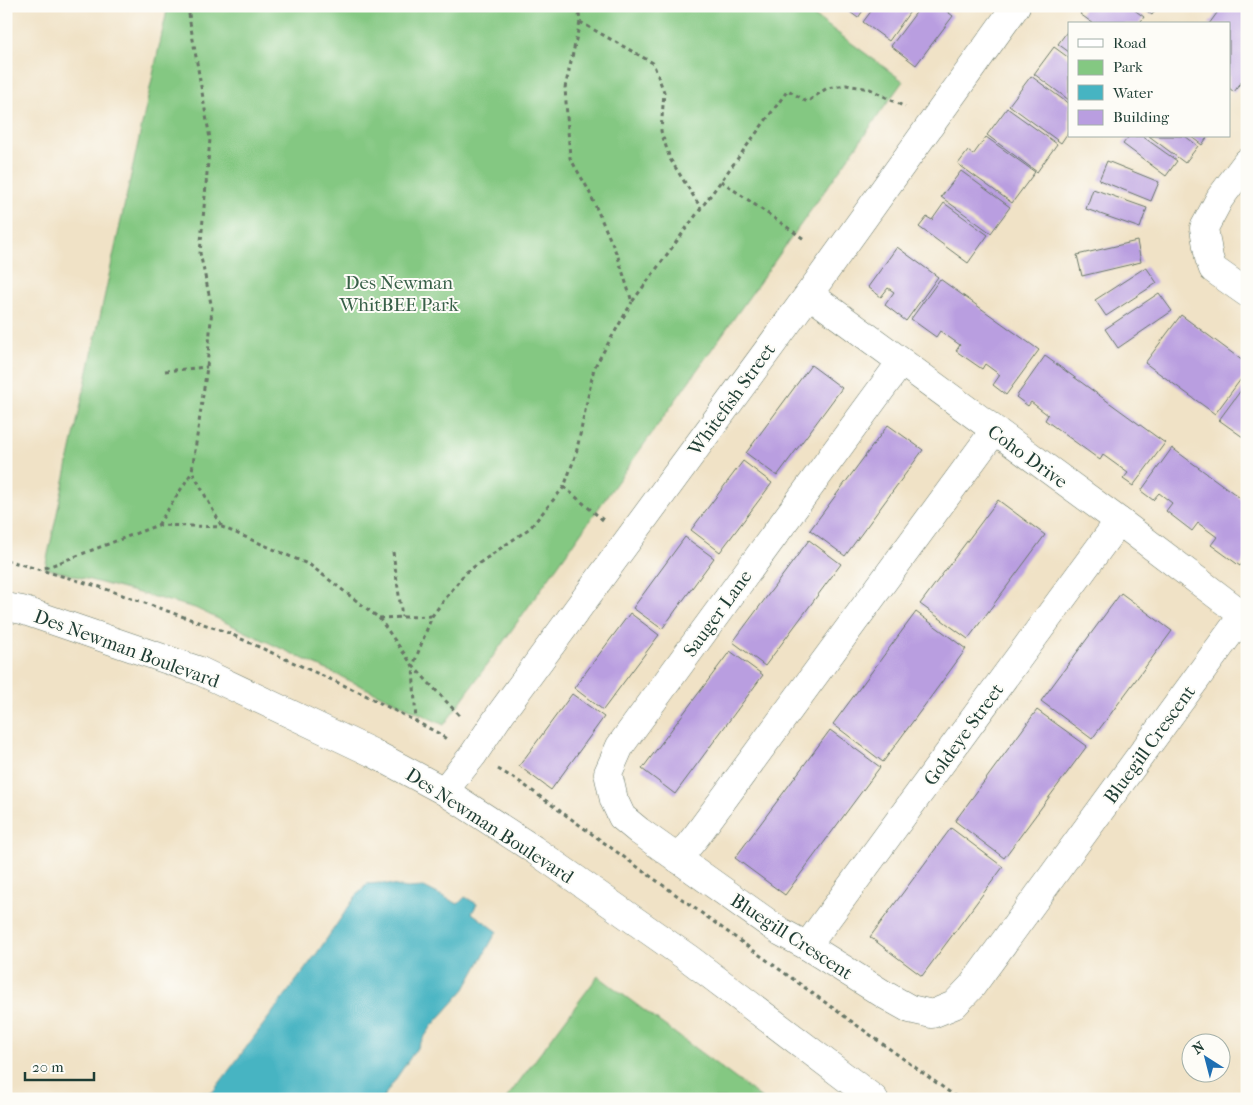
<svg xmlns="http://www.w3.org/2000/svg" width="1253" height="1105" viewBox="0 0 1253 1105" font-family="'IM FELL French Canon',serif">
	<rect width="100%" height="100%" fill="#fdfcf7"/>
	<filter id="ink" filterUnits="userSpaceOnUse"><feTurbulence type="fractalNoise" baseFrequency=".02" numOctaves="2"/><feDisplacementMap in="SourceGraphic" scale="10" xChannelSelector="R" yChannelSelector="G"/><feConvolveMatrix kernelMatrix="1 2 1 2 8 2 1 2 1" color-interpolation-filters="sRGB"/></filter>
	<filter id="wash" filterUnits="userSpaceOnUse"><feTurbulence type="fractalNoise" baseFrequency=".0096" numOctaves="4" result="noise"/><feDisplacementMap in="SourceGraphic" scale="20" xChannelSelector="R" yChannelSelector="G"/><feGaussianBlur stdDeviation="1.12" result="paint"/><feColorMatrix in="noise" values="0 0 0 0 0 0 0 0 0 0 0 0 0 0 0 0 0 1.4 0 .05"/><feComposite in="paint" operator="in"/></filter>
	<g filter="url(#wash)">
		<rect width="100%" height="100%" fill="#f0e2c6"/>
		<g fill="#84c882" stroke="#52825b">
			<path d="M168,6H801L903,81L444,725L195,608L45,568Z"/>
			<path d="M598,976L763,1099H506Z"/>
		</g>
		<path fill="#46b4c2" stroke="#32787b" d="M381,883L407,888L424,887L458,904L465,897L477,904L472,913L497,931L465,989L432,1026L382,1099H194L197,1092L212,1093L317,953L356,896L367,884Z"/>
		<g id="blocks">
			<g fill="#b99ee0">
				<path d="M842,6H866L858,18Z"/>
				<path d="M875,6H914L889,41L863,22Z"/>
				<path d="M921,6H940L953,16L916,65L891,46Z"/>
				<path d="M1086,6H1129L1144,17L1139,24H1094L1080,14Z"/>
				<path d="M1140,6H1158L1152,15Z"/>
				<path d="M1222,6H1247V74L1234,92L1229,88V24H1209Z"/>
				<path d="M1069,29V52L1058,44Z"/>
				<path d="M1054,47L1069,58V100L1034,74Z"/>
				<path d="M1031,76L1069,104V131L1061,143L1009,105Z"/>
				<path d="M1007,108L1057,144L1037,172L987,135Z"/>
				<path d="M1129,136H1142L1177,161L1166,176L1123,144Z"/>
				<path d="M1149,136H1185L1198,146L1185,163Z"/>
				<path d="M1190,136H1208L1202,145Z"/>
				<path d="M986,137L1035,172L1012,203L958,164L968,151L973,155Z"/>
				<path d="M1107,161L1159,182L1151,201L1099,180Z"/>
				<path d="M961,171L1010,207L991,233L941,197Z"/>
				<path d="M1093,189L1147,208L1140,228L1086,209Z"/>
				<path d="M944,203L988,235L968,263L919,227L927,217L932,220Z"/>
				<path d="M1137,241L1141,262L1082,276L1077,255Z"/>
				<path d="M897,247L938,277L906,321L885,305L894,292L888,288L881,297L868,287Z"/>
				<path d="M1146,267L1157,283L1106,316L1095,300Z"/>
				<path d="M940,279L1039,350L1006,395L993,385L1000,375L985,364L982,369L956,351L960,345L940,331L936,337L911,319Z"/>
				<path d="M1159,293L1172,311L1118,348L1105,329Z"/>
				<path d="M1181,315L1247,364V371L1215,414L1145,363Z"/>
				<path d="M1045,356L1165,443L1133,486L1123,479L1128,473L1103,455L1100,460L1045,420L1048,415L1031,402L1028,406L1016,397Z"/>
				<path d="M811,365L842,388L777,476L746,453Z"/>
				<path d="M1247,382V440L1219,420Z"/>
				<path d="M888,425L923,450L845,556L810,530Z"/>
				<path d="M1172,448L1247,503V559L1246,558L1240,566L1211,545L1217,537L1198,523L1192,531L1166,511L1172,503L1159,493L1153,500L1141,491Z"/>
				<path d="M743,461L772,483L720,552L691,530Z"/>
				<path d="M998,500L1045,535L968,639L920,604Z"/>
				<path d="M685,537L714,558L662,629L633,608Z"/>
				<path d="M809,540L841,564L765,666L733,642Z"/>
				<path d="M1121,593L1172,631L1092,739L1041,701Z"/>
				<path d="M916,612L966,649L883,762L833,724Z"/>
				<path d="M630,613L659,635L603,710L574,688Z"/>
				<path d="M730,651L763,675L675,794L642,769Z"/>
				<path d="M572,694L604,717L551,790L519,766Z"/>
				<path d="M1037,710L1087,746L1004,858L955,821Z"/>
				<path d="M830,730L880,767L785,895L735,858Z"/>
				<path d="M951,828L1003,867L922,976L870,937Z"/>
			</g>
		</g>
	</g>
	<g filter="url(#ink)">
		<use href="#blocks" fill-opacity="0" stroke="#687767" stroke-width="1"/>
		<g fill="none" stroke-linecap="round" stroke-linejoin="round">
			<defs>
				<g id="minor">
					<path d="M1247,162L1220,198L1204,228L1209,258L1213,269L1247,293"/>
					<path d="M809,294L1119,521L1247,618"/>
					<path d="M901,362L620,746L608,773L614,800L622,817L639,831L781,932L807,946L885,995L910,1009L932,1014L954,1005L972,986L1243,615"/>
					<path d="M6,607L22,610L200,671L373,753L444,791L533,849L688,958L874,1099"/>
					<path d="M444,791L473,755L501,713L809,294L1016,6"/>
					<path d="M678,859L697,835L994,431"/>
					<path d="M807,946L1119,521"/>
				</g>
			</defs>
			<use href="#minor" stroke="#687767" stroke-width="29"/>
			<g stroke="#687767" stroke-width="3" stroke-dasharray="4 4" stroke-linecap="butt">
				<path d="M188,6L190,22L210,139L200,253L212,308L207,367L192,471L222,527"/>
				<path d="M578,6L580,22L653,63L664,92L661,131L670,159L701,208"/>
				<path d="M580,22L565,88L570,158L588,189L618,257L632,302L788,90L807,102L827,88L846,85L870,89L905,107"/>
				<path d="M721,181L804,239"/>
				<path d="M165,371L207,367"/>
				<path d="M603,520L564,487L576,454L594,368L632,302"/>
				<path d="M158,525L192,472"/>
				<path d="M393,552L402,617"/>
				<path d="M6,560L100,587L226,632L363,694L438,733L448,740"/>
				<path d="M45,568L158,525L222,527L310,565L379,618L413,666L416,723"/>
				<path d="M379,618L432,616"/>
				<path d="M459,715L413,666L432,616L465,573L530,528L564,487"/>
				<path d="M498,769L520,782L959,1099"/>
				<path d="M1245,1099L1247,1096"/>
			</g>
			<use href="#minor" stroke="#fff" stroke-width="28"/>
		</g>
	</g>
	<g text-anchor="middle" stroke-width="4" stroke-linejoin="round" paint-order="stroke">
		<g font-size="19" fill="#386048" stroke="#fdfcf7">
			<text x="399" y="289">Des Newman<tspan x="399" dy="22">WhitBEE Park</tspan></text>
		</g>
		<g font-size="19" fill="#1f3d34" stroke="#fdfcf7">
			<text transform="translate(731 399) rotate(-54)" y="7">Whitefish Street</text>
			<text transform="translate(1028 456) rotate(36)" y="7">Coho Drive</text>
			<text transform="translate(717 613) rotate(-54)" y="7">Sauger Lane</text>
			<text transform="translate(127 648) rotate(20)" y="7">Des Newman Boulevard</text>
			<text transform="translate(963 734) rotate(-54)" y="7">Goldeye Street</text>
			<text transform="translate(1149 744) rotate(-54)" y="7">Bluegill Crescent</text>
			<text transform="translate(490 825) rotate(33)" y="7">Des Newman Boulevard</text>
			<text transform="translate(792 936) rotate(33)" y="7">Bluegill Crescent</text>
		</g>
	</g>
	<rect width="1253" height="1105" fill="none" stroke="#fdfcf7" stroke-width="25"/>
	<rect x="1068" y="22" width="162" height="115" fill="#fdfcf7" stroke="#a4b0a9"/>
	<rect x="1078" y="39" width="25" height="8" fill="#ffffff" stroke="#a4b0a9"/>
	<text x="1113" y="48" font-size="15" fill="#1f3d34">Road</text>
	<rect x="1078" y="60" width="25" height="15" fill="#84c882" stroke="#a4b0a9"/>
	<text x="1113" y="72" font-size="15" fill="#1f3d34">Park</text>
	<rect x="1078" y="85" width="25" height="15" fill="#46b4c2" stroke="#a4b0a9"/>
	<text x="1113" y="98" font-size="15" fill="#1f3d34">Water</text>
	<rect x="1078" y="110" width="25" height="15" fill="#b99ee0" stroke="#a4b0a9"/>
	<text x="1113" y="122" font-size="15" fill="#1f3d34">Building</text>
	<g transform="translate(1206 1058) rotate(324)"><circle r="24" fill="#fdfcf7" stroke="#a4b0a9"/>
	<path d="M0-4L9 19L0 12L-9 19Z" fill="#1f6fb2"/>
	<text y="-8" font-size="14" font-weight="bold" text-anchor="middle" fill="#1f3d34">N</text>
	</g>
	<path d="M25 1072v8h69v-8" fill="none" stroke="#1f3d34" stroke-width="2.5"/>
	<text x="32" y="1072" font-size="15" fill="#1f3d34" stroke="#fdfcf7" stroke-width="4" paint-order="stroke">20 m</text>
</svg>
